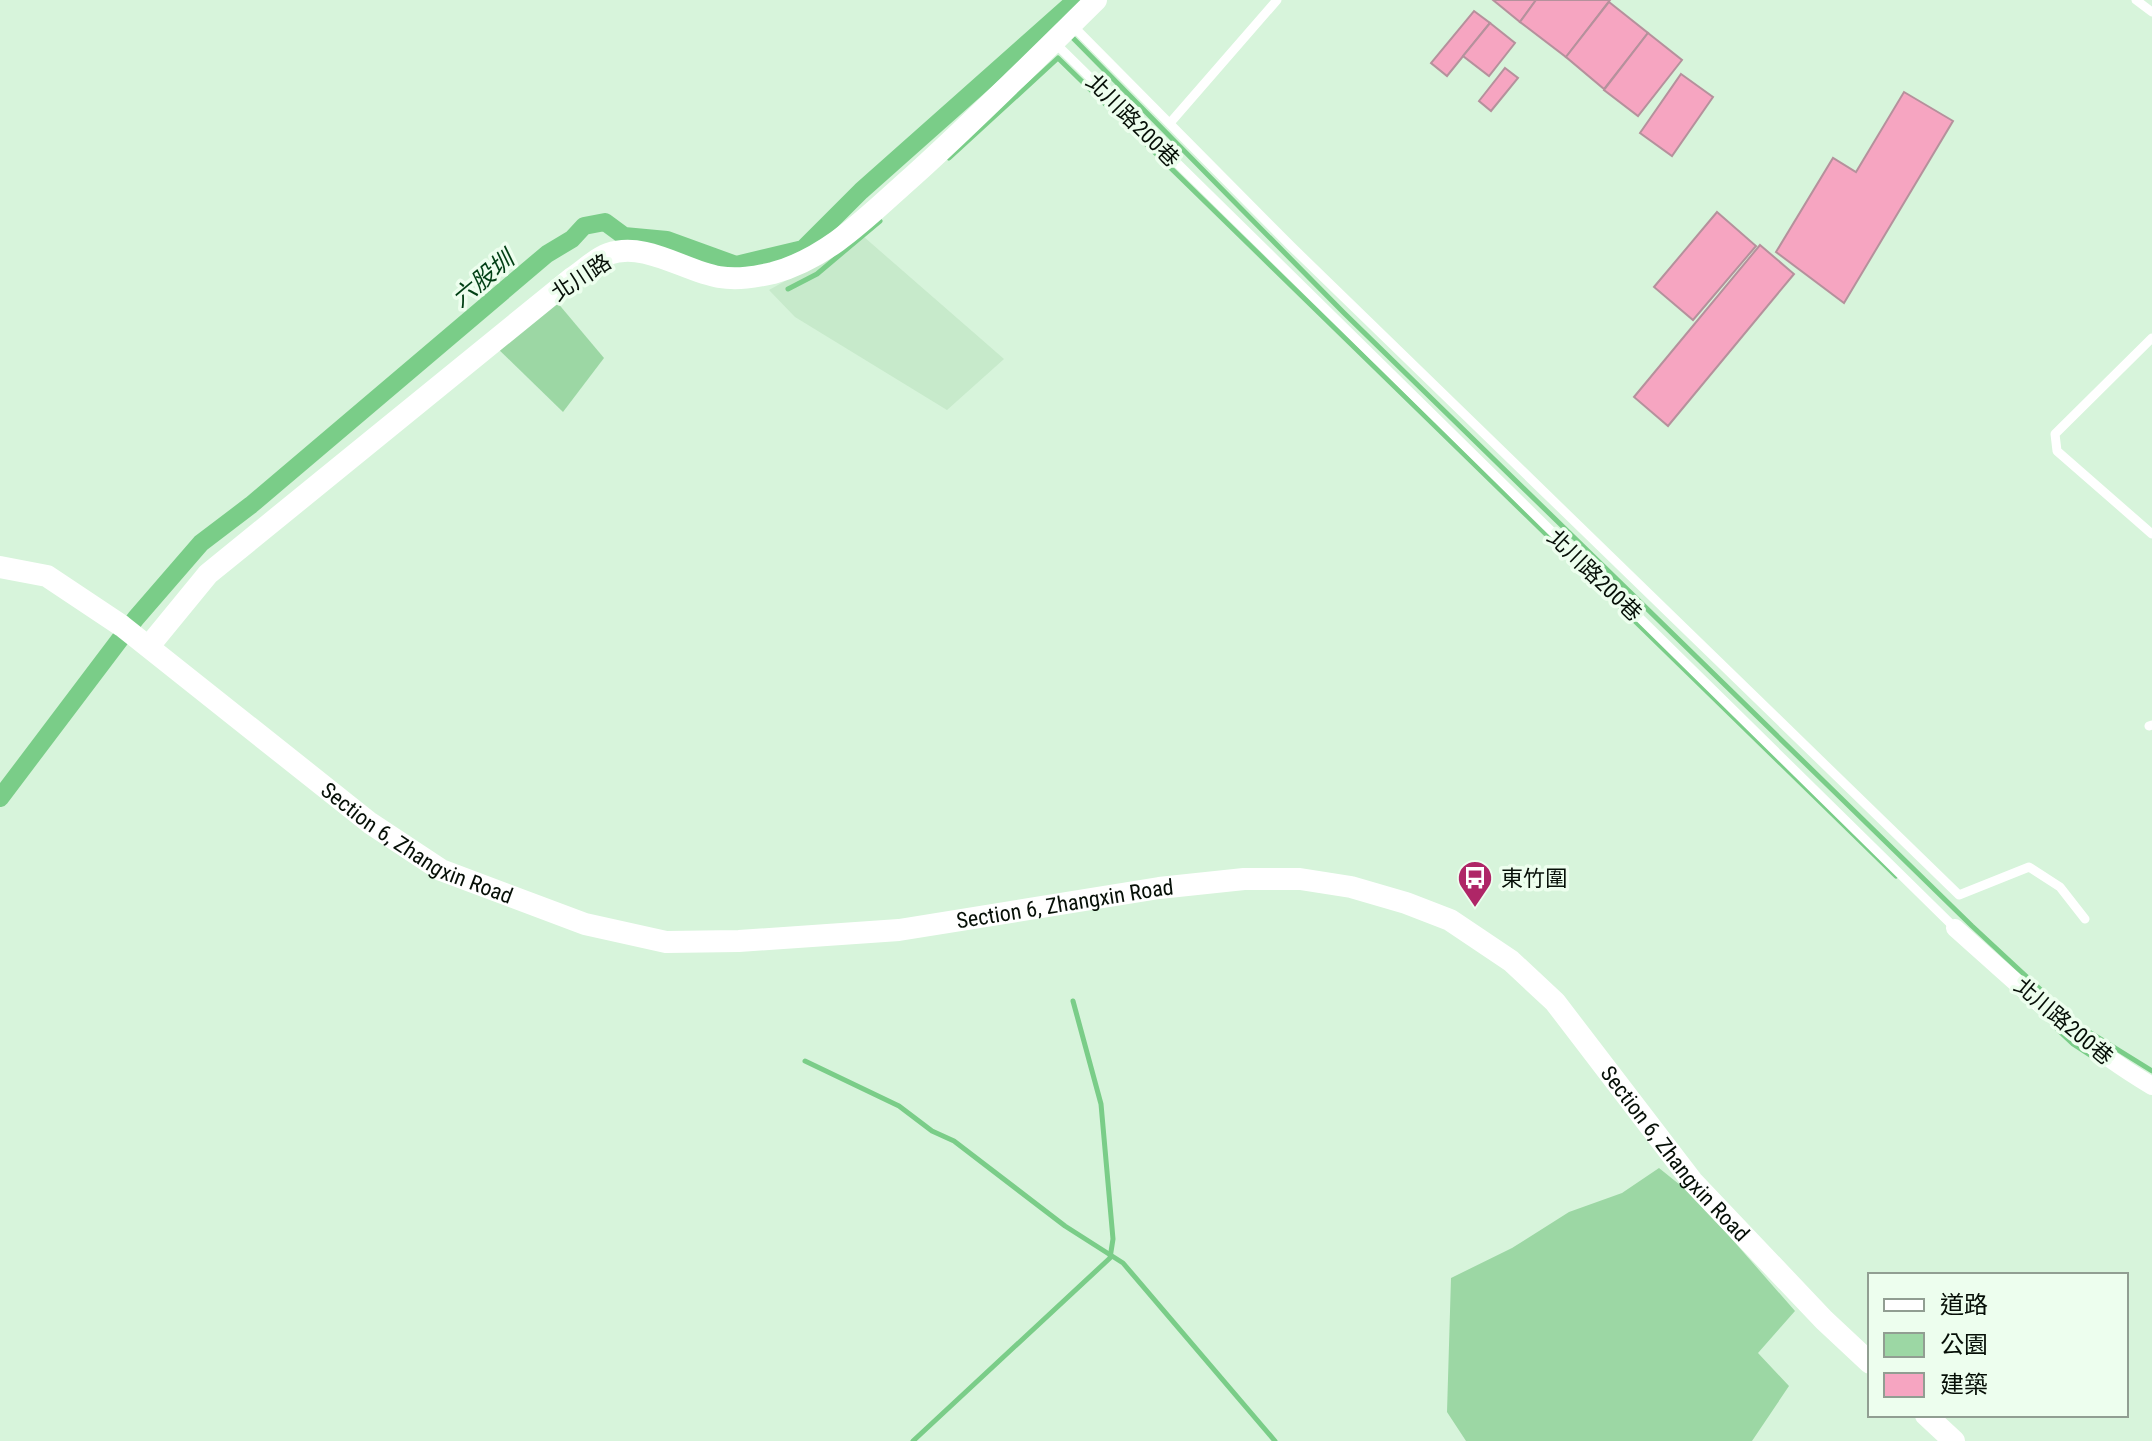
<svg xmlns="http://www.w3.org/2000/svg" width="2152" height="1441" viewBox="0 0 2152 1441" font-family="'Roboto Condensed','Noto Sans TC',sans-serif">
	<rect width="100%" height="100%" fill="#d7f4db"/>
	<path fill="#c7eacb" d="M856,230L1004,359L947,410L795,317L769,290L823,260Z"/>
	<g fill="#9cd7a4">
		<path d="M551,295L604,358L563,412L494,345Z"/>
		<path d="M1659,1168L1695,1197L1795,1311L1758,1353L1789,1386L1752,1441H1466L1447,1412L1451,1278L1512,1248L1569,1212L1622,1193Z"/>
	</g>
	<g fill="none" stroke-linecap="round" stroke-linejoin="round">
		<g stroke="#7acd88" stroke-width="5">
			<path d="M1070,35L1344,313L1972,926L2070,1017"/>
			<path d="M949,158L1058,58L1896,876"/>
			<path d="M788,289L817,274L880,221"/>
			<path d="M2057,1029L2073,1044L2093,1057"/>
			<path d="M2091,1033L2152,1071"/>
			<path d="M805,1061L899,1106L932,1131L954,1141L1065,1226L1123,1263L1275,1441"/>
			<path d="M913,1441L1110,1258L1113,1239L1101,1104L1073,1001"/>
		</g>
		<path stroke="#7acd88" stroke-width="18" d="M0,798L136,618L201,543L251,505L547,254L572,239L584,226L605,222L624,236L667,240L736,265L803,249L861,191L1076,0"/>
	</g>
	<g fill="#f6a5c1" stroke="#b5919c" stroke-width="2">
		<path d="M1493,0H1536L1520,22Z"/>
		<path d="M1536,0H1610L1566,57L1520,22Z"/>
		<path d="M1609,2L1648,33L1604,89L1566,57Z"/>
		<path d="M1474,11L1490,23L1447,76L1431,63Z"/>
		<path d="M1490,23L1515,43L1489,76L1463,56Z"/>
		<path d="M1648,33L1682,60L1638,116L1604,90Z"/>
		<path d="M1505,68L1518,78L1491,111L1479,101Z"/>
		<path d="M1681,74L1713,97L1672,156L1640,133Z"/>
		<path d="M1904,92L1953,121L1844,303L1776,252L1833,158L1856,172Z"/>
		<path d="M1717,212L1756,246L1693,320L1654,287Z"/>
		<path d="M1760,245L1794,274L1668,426L1634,397Z"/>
	</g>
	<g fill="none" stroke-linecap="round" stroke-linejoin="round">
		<g stroke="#fff" stroke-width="9">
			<path d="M2136,0L2152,12"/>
			<path d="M1072,25L1291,246L1959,895L2029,867L2060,887L2085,919"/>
			<path d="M1055,43L1955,928"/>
			<path d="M1170,123L1277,0"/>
			<path d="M2152,338L2055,434L2057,451L2152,534"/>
			<path d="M2149,726L2152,725"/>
		</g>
		<path stroke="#fff" stroke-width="18" d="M1955,928C2018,984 2079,1043 2152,1086"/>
		<g stroke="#fff" stroke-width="22">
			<path id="s1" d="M0,567L47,576L122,626L370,823L441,870L585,924L666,942L739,941L899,930L1159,888L1244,879H1300L1351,887L1406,903L1450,920L1511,961L1555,1002L1692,1181L1824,1320L1870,1363"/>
			<path d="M149,646L208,574L572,278C583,271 596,258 608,254C645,241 684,271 719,277C738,280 755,277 773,273C829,258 870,214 912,177C975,120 1035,60 1096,0"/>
			<path d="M1926,1415L1954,1441"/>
		</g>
	</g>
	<defs>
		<symbol id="bus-pin" viewBox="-11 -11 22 30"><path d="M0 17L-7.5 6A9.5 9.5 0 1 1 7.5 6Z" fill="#af2667" stroke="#edfeee"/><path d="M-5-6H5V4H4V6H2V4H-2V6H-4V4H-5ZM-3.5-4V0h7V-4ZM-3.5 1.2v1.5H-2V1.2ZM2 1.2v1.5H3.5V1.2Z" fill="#fff"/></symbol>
	</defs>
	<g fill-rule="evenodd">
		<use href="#bus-pin" x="1455" y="858" width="40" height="54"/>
	</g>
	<g text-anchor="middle" stroke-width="7" stroke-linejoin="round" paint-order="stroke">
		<g font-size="22" fill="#060f07" stroke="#edfeee">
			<text transform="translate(1133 120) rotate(45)" y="8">北川路200巷</text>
			<text transform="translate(581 277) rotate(-33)" y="8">北川路</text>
			<text transform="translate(1595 575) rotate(44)" y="8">北川路200巷</text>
			<text dy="8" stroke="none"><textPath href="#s1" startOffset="506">Section 6, Zhangxin Road</textPath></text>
			<text dy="8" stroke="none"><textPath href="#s1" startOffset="1178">Section 6, Zhangxin Road</textPath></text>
			<text transform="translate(2064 1021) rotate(40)" y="8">北川路200巷</text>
			<text dy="8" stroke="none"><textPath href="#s1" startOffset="1898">Section 6, Zhangxin Road</textPath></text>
		</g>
		<g font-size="22" fill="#060f07" stroke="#edfeee" text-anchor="start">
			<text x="1501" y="886">東竹圍</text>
		</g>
		<g font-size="24" font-style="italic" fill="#003f14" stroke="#edfeee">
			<text transform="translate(483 279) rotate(-40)" y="8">六股圳</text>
		</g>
	</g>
	<rect x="1868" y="1273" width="260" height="144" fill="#edfeee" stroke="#919e92" stroke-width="2"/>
	<rect x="1884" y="1299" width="40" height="12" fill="#ffffff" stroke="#919e92" stroke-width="2"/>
	<text x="1940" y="1313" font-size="24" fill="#060f07">道路</text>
	<rect x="1884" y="1333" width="40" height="24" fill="#9cd7a4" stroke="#919e92" stroke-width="2"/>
	<text x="1940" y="1353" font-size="24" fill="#060f07">公園</text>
	<rect x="1884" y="1373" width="40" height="24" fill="#f6a5c1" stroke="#919e92" stroke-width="2"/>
	<text x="1940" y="1393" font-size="24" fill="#060f07">建築</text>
</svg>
